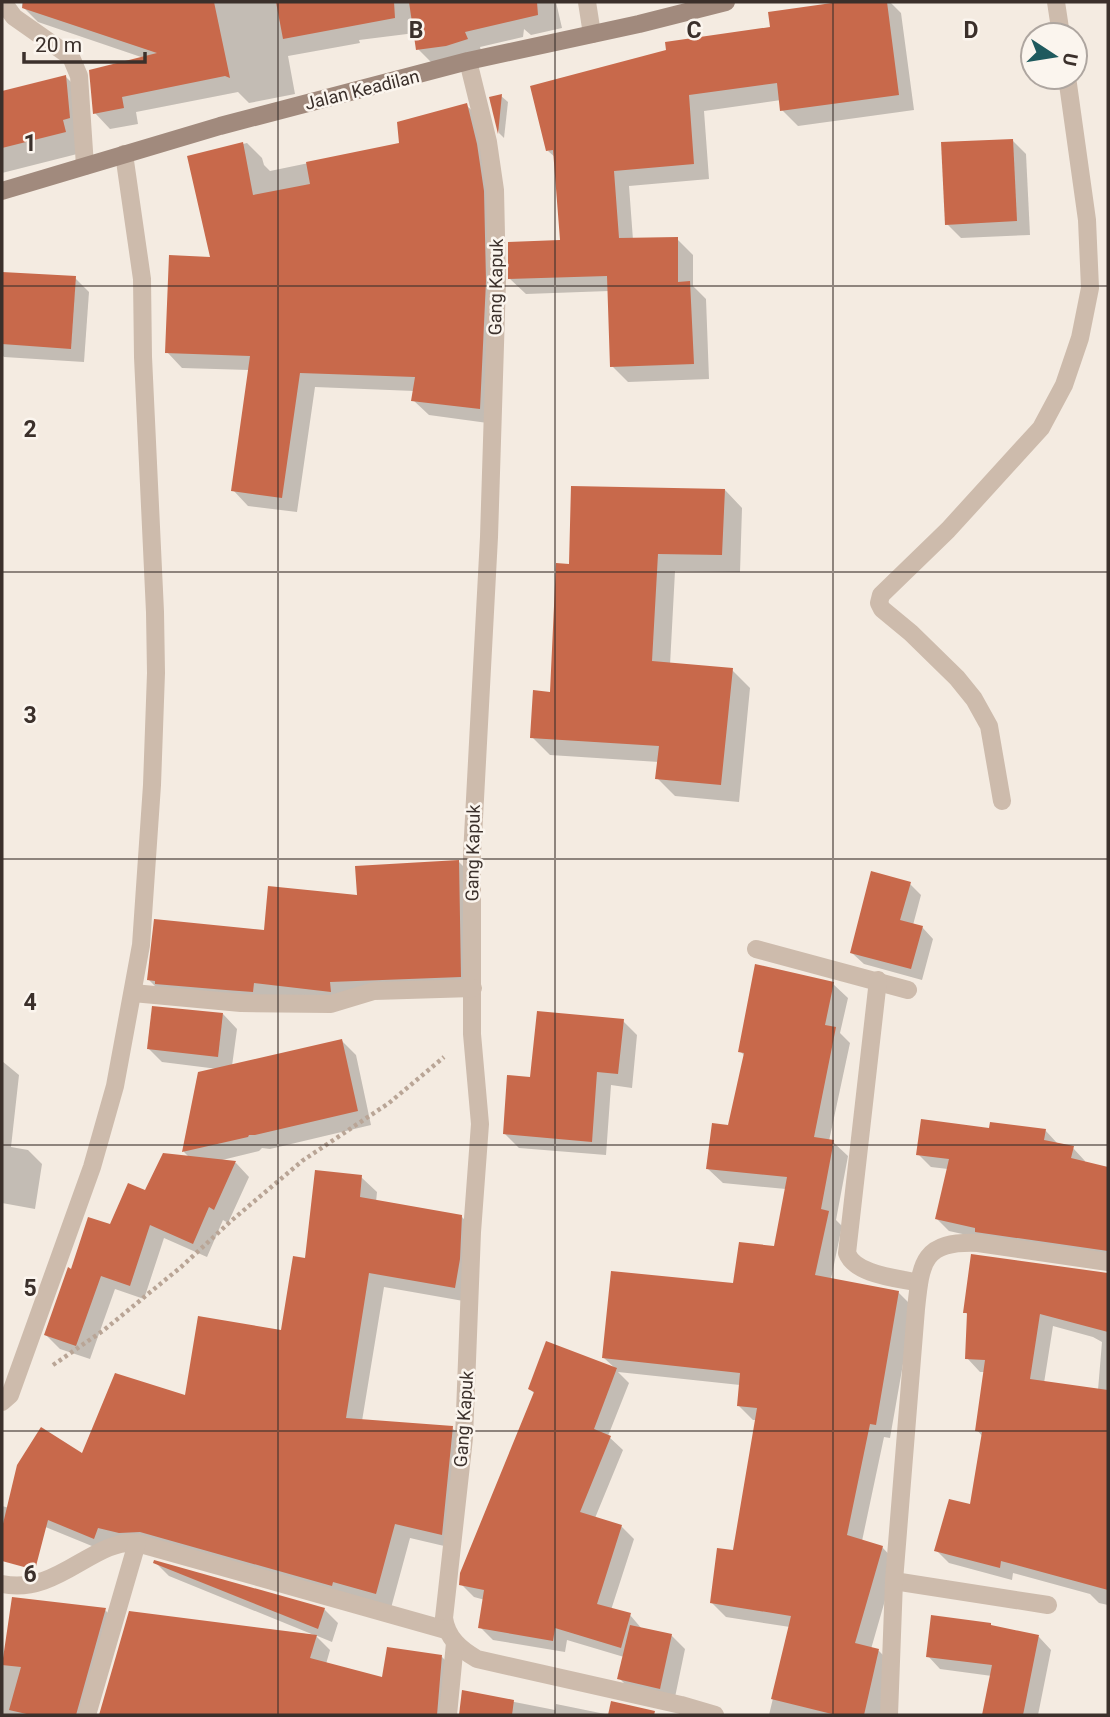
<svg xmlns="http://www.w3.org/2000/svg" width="1110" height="1717" viewBox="0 0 1110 1717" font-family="Roboto,sans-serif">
	<rect width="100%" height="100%" fill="#f4ebe1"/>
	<g fill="#0003" fill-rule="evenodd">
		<path d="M22,2H556L562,28L531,35L524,29L523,37L480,47L482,55L433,64L418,49L415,33L359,40L360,43L288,56L295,94L249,103L238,92L136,112L138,124L110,129L95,113L144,58L38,22L22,6Z"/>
		<path d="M852,2H890L901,13L914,110L798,126L782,110L781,100L704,111L709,179L629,186L633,240L677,239L693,255V286L706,299L709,379L628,382L612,366L609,291L526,294L510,279L561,242L556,158L548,151L772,29L770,13Z"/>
		<path d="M66,77L86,97L85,152L2,173V93Z"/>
		<path d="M501,96L508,102L504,138L499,133L491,99Z"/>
		<path d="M466,105L482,120L492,161L495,424L429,415L413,400L414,391L315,387L297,512L248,506L233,490L249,370L182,368L167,352L212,259L189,157L247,143L262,158L264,165L270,171L401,144Z"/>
		<path d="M1012,140L1026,154L1030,235L961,238L947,224Z"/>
		<path d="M2,273L75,278L89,292L84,362L4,357L2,355Z"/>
		<path d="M725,490L742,508L740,572L675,571L670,665L732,670L750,688L739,802L675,796L657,778L659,762L550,755L532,737L551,693L570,566Z"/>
		<path d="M459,862L473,876L474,990L343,995L344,1005L163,994L149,980L358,897Z"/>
		<path d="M910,884L921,895L913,925L922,927L933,939L922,980L864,964L852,953Z"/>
		<path d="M833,984L848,998L840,1033L850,1043L829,1141L833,1142L848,1156L836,1220L842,1226L831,1279L898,1292L913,1307L890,1438L884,1437L862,1541L882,1547L896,1562L871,1649L879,1651L893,1665L881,1715H769L790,1627L726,1617L712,1603L734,1552L757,1420H753L738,1405L740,1385L618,1372L629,1383L608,1436L623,1450L595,1518L621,1526L634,1539L611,1610L630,1615L642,1629L671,1635L685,1649L674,1702L633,1692L619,1678L624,1657L567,1640L565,1652L493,1640L480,1627L485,1600L474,1597L461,1584L535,1394L530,1389L547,1343L617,1370L604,1358L734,1285L776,1248L786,1189L723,1183L708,1169L730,1127L745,1056L740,1051Z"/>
		<path d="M223,1014L237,1029L232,1066L342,1041L356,1055L371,1125L270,1149L262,1148L259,1151L218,1161L236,1163L249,1177L228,1223L223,1220L207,1257L164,1238L144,1299L115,1289L90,1359L60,1349L46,1335L72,1271L111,1227L146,1192L190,1158L184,1152L200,1074L218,1069L162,1062L148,1048Z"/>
		<path d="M623,1021L637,1035L632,1088L611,1085L606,1155L519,1148L505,1134L532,1079Z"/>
		<path d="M2,1061L19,1075L11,1147L28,1150L42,1164L35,1209L2,1203Z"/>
		<path d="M990,1129L1045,1130L1057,1143L1073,1148L1085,1161V1163L1108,1169V1260L985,1239L949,1231L936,1218L948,1169L931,1167L918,1154Z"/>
		<path d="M361,1177L377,1192L376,1202L461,1216L476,1232L469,1302L384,1287L362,1421L452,1428L468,1443L457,1549L410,1538L391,1608L156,1546L109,1553L43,1526L27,1511L40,1428L83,1456L187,1397L282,1332L307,1260Z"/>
		<path d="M1103,1277L1108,1279V1605L1099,1603L1090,1594L1013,1573L1012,1580L949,1563L936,1550L972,1507L983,1437L977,1430L985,1372H980L967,1358L969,1316L965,1312ZM1053,1326L1093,1337L1102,1342L1098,1390L1044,1383Z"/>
		<path d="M2,1506L13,1509L27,1523L2,1561Z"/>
		<path d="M155,1562L324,1609L338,1623L332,1642L315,1635L330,1650L326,1664L384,1679L442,1657L456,1671L452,1715H101L130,1613L314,1635L169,1576Z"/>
		<path d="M14,1599L105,1610L119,1624L93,1715H2V1668Z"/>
		<path d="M993,1627L1039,1637L1051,1650L1038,1715H983L992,1676L940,1669L928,1656Z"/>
		<path d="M463,1692L555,1710L556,1704L610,1715L613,1703L659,1715H460Z"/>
	</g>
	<g fill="#c8694b">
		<path d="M23,2H214L230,78L225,76L122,97L124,108L93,114L89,70L157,53L22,8Z"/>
		<path d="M276,2H394L395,18L283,39Z"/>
		<path d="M409,2H537L538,15L465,32L468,39L446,46L416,50Z"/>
		<path d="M839,2H887L899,95L780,111L777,83L689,95L694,164L614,171L619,238L678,237V282L690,281L694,364L610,367L607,276L508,279V242L560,240L553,150L546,151L530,86L666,50L665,42L770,27L768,12Z"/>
		<path d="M66,75L70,118L63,120L66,132L2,148V91Z"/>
		<path d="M502,94L498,134L489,97Z"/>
		<path d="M467,103L477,144L484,191L486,281L480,409L411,401L415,377L300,373L282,498L231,491L250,356L165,353L169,255L210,257L187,156L243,142L253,195L310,184L306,162L399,143L397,122Z"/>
		<path d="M1013,139L1017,221L945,225L941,142Z"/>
		<path d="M2,272L76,276L71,349L2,344Z"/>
		<path d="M571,486L725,489L722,555L658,554L652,661L733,668L721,785L655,779L659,746L530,738L533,690L550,692L556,563L569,564Z"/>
		<path d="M459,860L461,977L330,982L331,992L254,983L253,992L226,990L155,984V981L147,980L154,919L264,930L268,886L357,895L355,866Z"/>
		<path d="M871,871L911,882L900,920L923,926L911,969L850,953Z"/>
		<path d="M755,964L834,982L825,1025L836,1027L814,1137L834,1140L821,1209L829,1211L815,1275L899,1291L876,1425L870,1424L847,1535L883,1546L855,1643L879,1649L864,1715H836L771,1699L791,1616L710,1603L717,1548L733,1550L757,1408L737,1406L740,1373L602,1358L611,1271L733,1283L739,1242L774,1246L787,1177L706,1169L712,1123L728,1125L744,1053L738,1052Z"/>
		<path d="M152,1006L223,1013L218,1057L147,1049Z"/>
		<path d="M537,1011L624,1019L618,1074L597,1072L592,1142L503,1134L507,1075L530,1077Z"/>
		<path d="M342,1039L358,1111L255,1135H249L248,1137L182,1152L198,1072Z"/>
		<path d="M921,1119L989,1128L990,1122L1046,1129L1044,1140L1074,1146L1071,1158L1108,1167V1251L975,1232V1228L935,1219L949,1159L916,1155Z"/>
		<path d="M163,1153L236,1161L214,1210L209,1207L193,1244L150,1225L130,1286L101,1276L76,1346L44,1335L68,1267L71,1269L88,1217L110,1224L128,1183L145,1190Z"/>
		<path d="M315,1170L362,1175L360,1197L462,1215L460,1259L455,1288L369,1273L346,1418L453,1426L442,1535L395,1524L376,1594L333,1582L332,1586L140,1532L119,1533L98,1528L94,1539L48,1520L35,1570L2,1561V1528L17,1465L41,1427L82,1453L115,1373L185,1395L198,1316L281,1330L293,1256L305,1258Z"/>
		<path d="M971,1254L1108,1273V1332L1040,1314L1030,1379L1108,1390V1590L1001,1561L1000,1568L934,1551L949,1499L970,1504L982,1432L975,1431L985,1360L965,1359L967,1313H963Z"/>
		<path d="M546,1341L617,1368L594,1429L611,1436L580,1512L622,1525L597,1604L631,1613L621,1648L555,1628L553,1641L478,1628L484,1590L459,1585L460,1573L534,1392L528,1389Z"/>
		<path d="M154,1560L325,1608L318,1629L153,1563Z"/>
		<path d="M12,1597L106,1608L76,1715H31L9,1710L21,1667L2,1665Z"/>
		<path d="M129,1611L317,1635L310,1658L382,1677L387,1647L442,1655L437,1715H99Z"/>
		<path d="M931,1615L991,1623V1625L1039,1635L1023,1715H982L992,1665L926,1657Z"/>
		<path d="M630,1625L672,1634L660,1689L617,1679Z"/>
		<path d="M462,1690L514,1700L512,1715H459Z"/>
		<path d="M611,1701L655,1711L654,1715H608Z"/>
	</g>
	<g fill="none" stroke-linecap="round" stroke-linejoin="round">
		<path stroke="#b9a596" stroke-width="4.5" stroke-dasharray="3.5 3.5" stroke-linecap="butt" d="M53,1365L104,1330L181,1267L231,1221L302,1161L389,1103L444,1057"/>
		<path stroke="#cdbbac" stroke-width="18" d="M3,2L14,17L71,57L79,76L85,166"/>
		<g stroke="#cdbbac" stroke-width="18">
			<path d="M587,2L592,34"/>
			<path d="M1056,2L1061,35"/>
			<path d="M468,61L488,142L495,190L497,281L489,537L472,855V1034L480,1124L472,1232L464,1438L444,1618C447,1638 460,1649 477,1659L681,1705L715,1715"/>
			<path d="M1002,801L989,726L974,699L957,678L911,633L882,609L879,603L881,595L948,530L1041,428L1064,385L1080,338L1090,288L1087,220L1067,77"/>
			<path d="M756,949L908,990"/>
			<path d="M878,980L847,1253C855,1275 898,1278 919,1283"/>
			<path d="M133,993L241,1003L331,1004L374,991L473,988"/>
			<path d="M2,1402L10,1395L92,1167L115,1086L141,945L152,785L156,673L155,612L143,357L142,279L124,154"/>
			<path d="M894,1581L1048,1605"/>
			<path d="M2,1584C57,1596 94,1538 137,1543L446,1630"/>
			<path d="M87,1715L137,1543"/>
			<path d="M448,1715L455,1643"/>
			<path d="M889,1715L894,1581L916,1309C921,1261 923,1241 978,1243L1108,1262"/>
		</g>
		<path stroke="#a18a7d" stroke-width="18" d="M2,191L220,126L468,61L639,24L726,2"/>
	</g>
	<path fill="none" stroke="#3b302b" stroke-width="2" stroke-opacity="0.55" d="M278,2V1715M555,2V1715M833,2V1715M2,286H1108M2,572H1108M2,859H1108M2,1145H1108M2,1431H1108"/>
	<g text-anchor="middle" stroke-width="5" stroke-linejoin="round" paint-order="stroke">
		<g font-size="18" fill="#3b302b" stroke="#fbf5ee">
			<text transform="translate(362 90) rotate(-14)" y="6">Jalan Keadilan</text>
			<text transform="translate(496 287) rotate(-89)" y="6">Gang Kapuk</text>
			<text transform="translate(473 853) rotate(-89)" y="6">Gang Kapuk</text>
			<text transform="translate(464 1419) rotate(-86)" y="6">Gang Kapuk</text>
		</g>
	</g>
	<g font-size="23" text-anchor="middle" font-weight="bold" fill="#3b302b" stroke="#fbf5ee" stroke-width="5" stroke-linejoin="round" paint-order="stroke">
		<text x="416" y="38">B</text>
		<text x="694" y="38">C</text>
		<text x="971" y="38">D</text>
		<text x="30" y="151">1</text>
		<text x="30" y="437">2</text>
		<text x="30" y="723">3</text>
		<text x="30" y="1010">4</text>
		<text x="30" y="1296">5</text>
		<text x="30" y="1582">6</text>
	</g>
	<rect width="1110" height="1717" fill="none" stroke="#3b302b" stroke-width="7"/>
	<g transform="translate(1054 56) rotate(102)"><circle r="33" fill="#fbf5ee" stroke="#aea6a0" stroke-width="2"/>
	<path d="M0-5L12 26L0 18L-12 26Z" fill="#1f5a5e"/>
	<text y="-10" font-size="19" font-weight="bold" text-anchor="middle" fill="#3b302b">U</text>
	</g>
	<path d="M24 52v10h121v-10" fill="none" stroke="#3b302b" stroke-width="3.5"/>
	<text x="35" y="52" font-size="21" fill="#3b302b" stroke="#fbf5ee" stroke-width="5" paint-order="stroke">20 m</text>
</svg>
